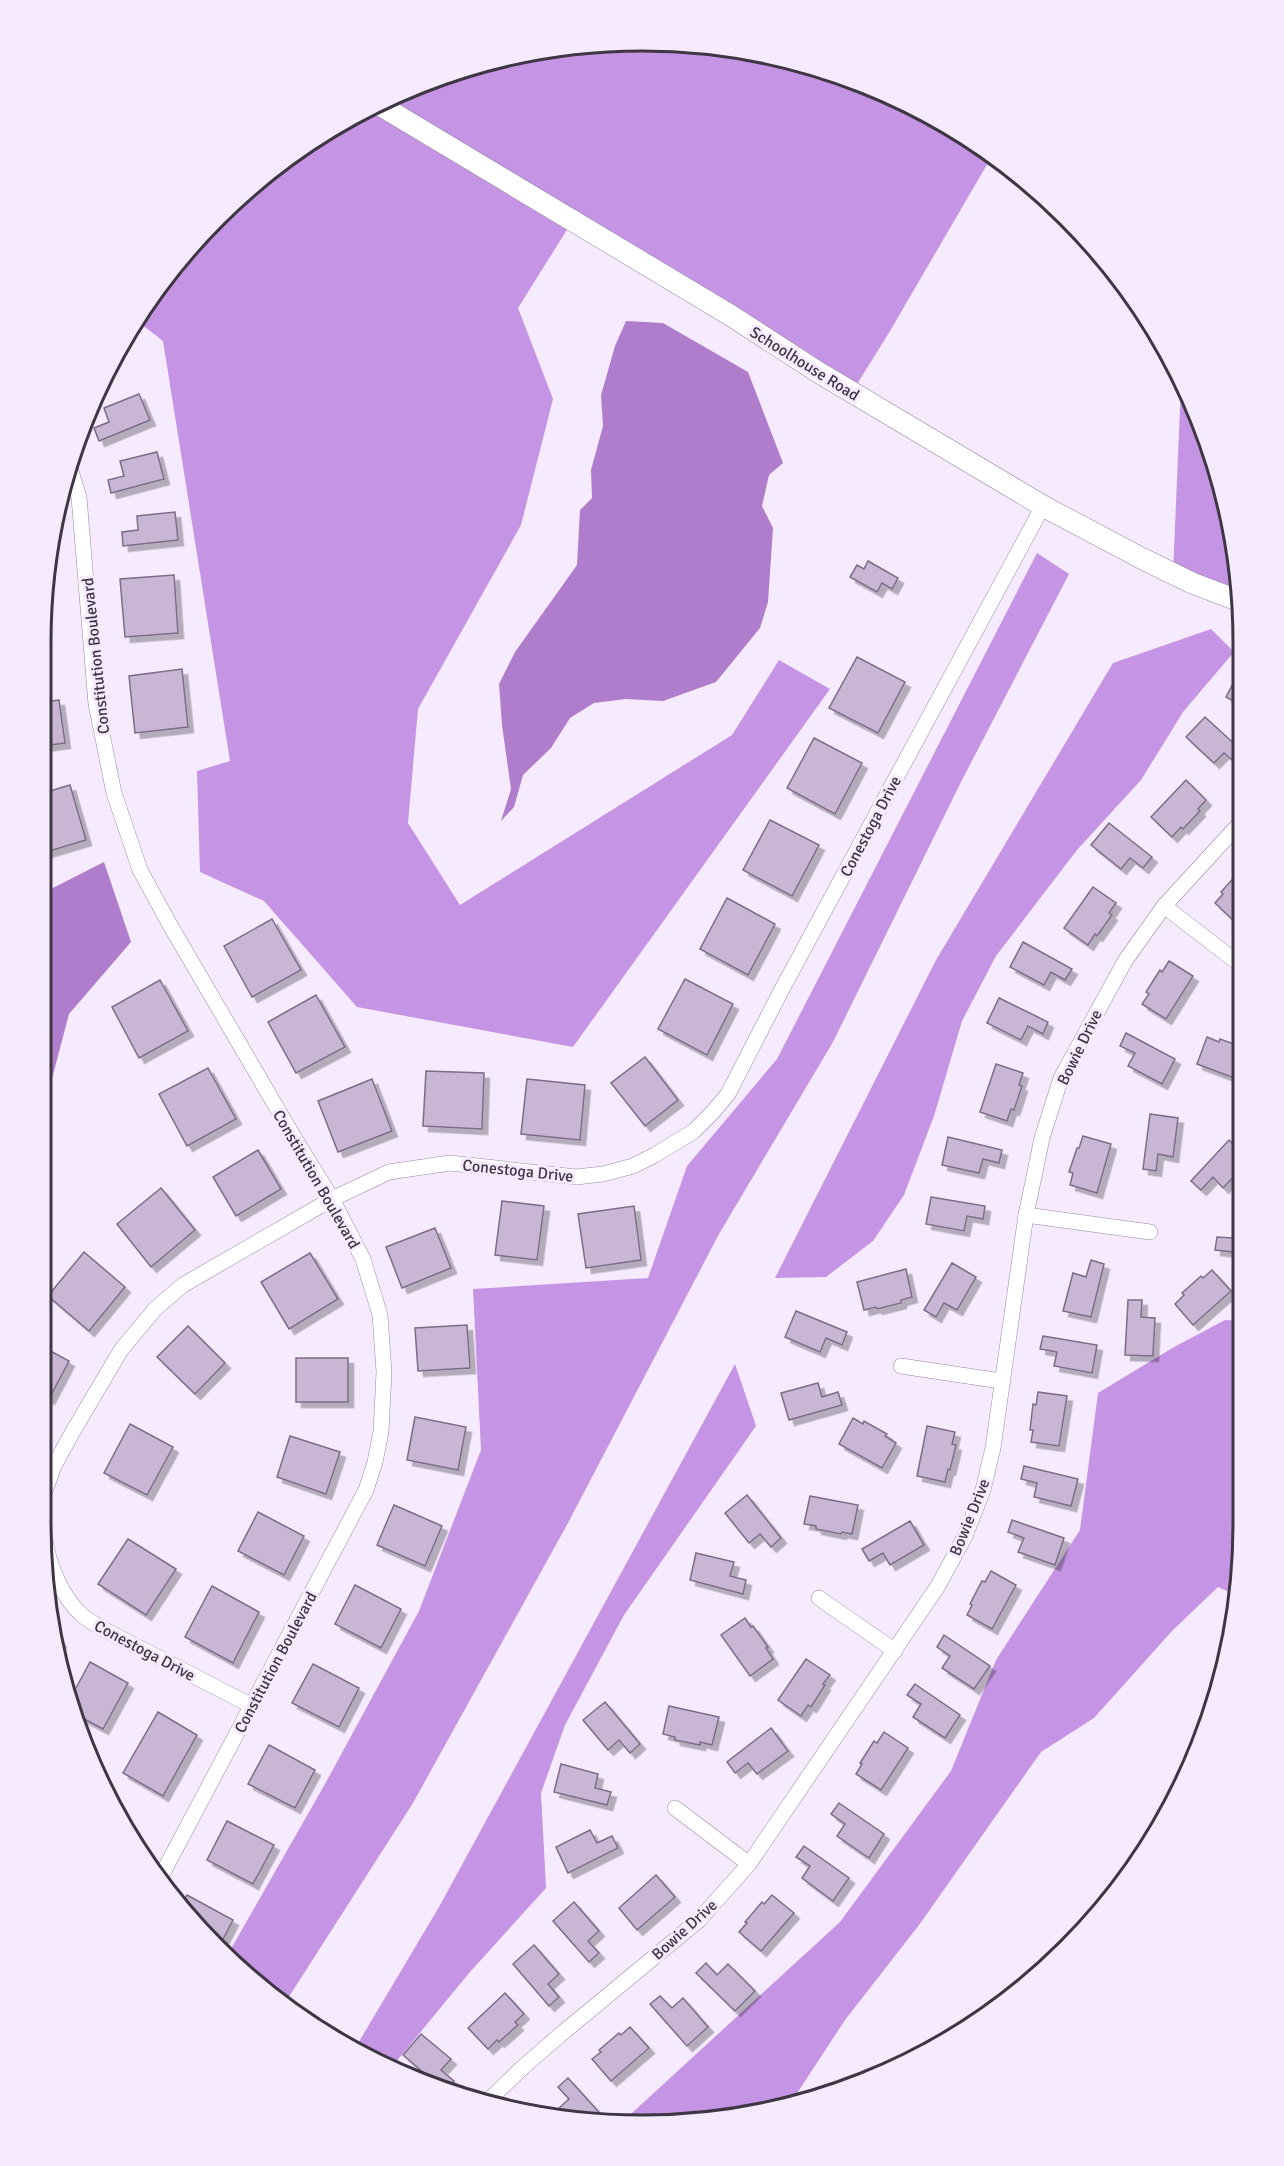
<svg xmlns="http://www.w3.org/2000/svg" width="1284" height="2166" viewBox="0 0 1284 2166" font-family="Signika,sans-serif">
	<defs>
		<filter id="shadow"><feDropShadow dx="5.5" dy="5.5" stdDeviation="0" flood-color="#0004"/></filter>
	</defs>
	<rect width="100%" height="100%" fill="#f6ebfe"/>
	<g fill="#c694e4">
		<path d="M642,41L760,52L872,86L976,142L992,156L890,331L854,389L570,225L518,308L553,399L521,525L418,709L408,823L460,905L732,735L779,660L830,689L573,1047L357,1007L264,901L200,872L197,771L230,761L163,341L136,320L142,308L217,216L308,142L412,86L525,52Z"/>
		<path d="M1181,385L1223,486L1241,592L1173,574Z"/>
		<path d="M1037,553L1069,574L961,782L833,1042L719,1234L568,1523L413,1803L283,2006L276,2001L228,1954L325,1784L419,1611L481,1450L473,1289L648,1278L687,1166L777,1059Z"/>
		<path d="M1211,629L1234,652L1183,712L1141,780L1077,850L996,956L962,1021L934,1116L904,1195L873,1241L826,1277L775,1278L936,960L1113,663Z"/>
		<path d="M1225,1320L1242,1321V1564L1236,1595L1218,1587L1172,1631L1094,1718L1041,1752L919,1925L845,2020L790,2104L721,2120L642,2125L620,2124L840,1922L951,1771L996,1660L1080,1530L1098,1393L1174,1347Z"/>
		<path d="M735,1364L756,1426L624,1615L565,1725L541,1793L546,1888L470,1972L390,2069L376,2063L354,2050L439,1907Z"/>
	</g>
	<g fill="#af7dcc">
		<path d="M626,321L663,323L748,372L783,463L769,475L762,506L773,528L768,602L760,628L716,682L663,701L626,699L594,703L570,718L551,748L523,775L514,807L501,821L511,789L502,725L499,684L515,652L577,565L580,510L592,498L591,470L603,426L601,395L615,346Z"/>
		<path d="M104,862L131,942L69,1014L44,1109L43,893Z"/>
	</g>
	<g fill="#c9b6d4" stroke="#7d6c88" stroke-width="1.5" filter="url(#shadow)">
		<path d="M139,394L150,420L99,441L94,428L109,422L104,408Z"/>
		<path d="M157,452L164,479L111,493L108,480L124,476L120,461Z"/>
		<path d="M175,512L178,540L123,546L122,532L138,530L137,516Z"/>
		<path d="M868,561L898,578L892,589L882,583L877,592L850,577L857,565L864,569Z"/>
		<path d="M174,575L178,633L125,637L120,579Z"/>
		<path d="M857,657L905,682L878,733L829,708Z"/>
		<path d="M182,669L188,727L135,733L129,676Z"/>
		<path d="M1239,672L1242,674V706L1226,697Z"/>
		<path d="M59,700L65,743L42,746V702Z"/>
		<path d="M1205,717L1242,751V758L1237,764L1224,753L1214,763L1186,737Z"/>
		<path d="M814,738L862,763L835,814L787,788Z"/>
		<path d="M1186,780L1206,800L1198,809L1200,811L1183,829L1181,827L1172,837L1151,817Z"/>
		<path d="M70,785L86,840L43,853V793Z"/>
		<path d="M770,820L819,845L792,896L743,870Z"/>
		<path d="M1109,823L1152,857L1143,868L1130,858L1121,869L1091,845Z"/>
		<path d="M1238,873L1240,875L1242,873V915L1235,922L1215,903L1223,894L1221,892Z"/>
		<path d="M1093,887L1116,903L1109,913L1112,915L1097,936L1095,934L1088,945L1064,928Z"/>
		<path d="M727,898L775,924L748,975L700,949Z"/>
		<path d="M272,919L301,970L252,997L224,946Z"/>
		<path d="M1023,942L1072,969L1065,980L1051,972L1044,985L1010,967Z"/>
		<path d="M1169,961L1193,976L1166,1019L1142,1004L1149,994L1146,992L1160,970L1162,972Z"/>
		<path d="M685,979L733,1004L707,1055L658,1029Z"/>
		<path d="M160,980L188,1031L139,1058L112,1007Z"/>
		<path d="M316,995L345,1047L296,1073L268,1022Z"/>
		<path d="M999,998L1048,1022L1043,1034L1028,1026L1021,1040L987,1023Z"/>
		<path d="M1126,1033L1175,1059L1162,1084L1128,1066L1135,1053L1120,1046Z"/>
		<path d="M1207,1037L1219,1042L1220,1039L1242,1047V1081L1197,1064Z"/>
		<path d="M645,1057L678,1100L645,1126L611,1083Z"/>
		<path d="M996,1064L1023,1073L1019,1085L1022,1086L1014,1110L1011,1109L1007,1121L980,1112Z"/>
		<path d="M208,1068L236,1119L187,1146L159,1094Z"/>
		<path d="M426,1071L484,1073L482,1129L423,1126Z"/>
		<path d="M372,1079L392,1131L338,1152L318,1101Z"/>
		<path d="M527,1079L585,1085L580,1140L521,1134Z"/>
		<path d="M1150,1114L1178,1118L1173,1157L1158,1154L1156,1171L1143,1169Z"/>
		<path d="M1083,1136L1111,1144L1097,1193L1070,1185L1073,1173L1069,1172L1077,1148H1079Z"/>
		<path d="M948,1137L1002,1150L999,1163L983,1159L979,1173L942,1165Z"/>
		<path d="M1229,1140L1242,1153V1168L1223,1188L1213,1177L1201,1190L1191,1181Z"/>
		<path d="M258,1150L281,1189L236,1216L213,1177Z"/>
		<path d="M161,1188L195,1230L151,1267L117,1224Z"/>
		<path d="M931,1197L985,1206L983,1219L967,1216L964,1231L926,1224Z"/>
		<path d="M502,1201L544,1206L537,1260L495,1255Z"/>
		<path d="M634,1206L641,1260L586,1268L578,1214Z"/>
		<path d="M1235,1224L1242,1225V1253L1215,1250L1217,1237L1233,1238Z"/>
		<path d="M435,1228L451,1268L402,1288L386,1247Z"/>
		<path d="M84,1252L125,1287L89,1331L48,1296Z"/>
		<path d="M310,1253L338,1299L289,1329L261,1282Z"/>
		<path d="M1091,1260L1104,1264L1091,1317L1063,1311L1073,1273L1086,1277Z"/>
		<path d="M952,1263L976,1277L957,1310L944,1303L936,1317L924,1310Z"/>
		<path d="M906,1269L912,1297L901,1300V1303L877,1309L876,1307L864,1310L857,1282Z"/>
		<path d="M1212,1270L1231,1291L1193,1325L1175,1304L1184,1295L1182,1293L1201,1276L1203,1278Z"/>
		<path d="M1128,1300H1142L1141,1317L1155,1318L1153,1356L1125,1355Z"/>
		<path d="M796,1311L847,1332L842,1345L826,1338L820,1352L785,1337Z"/>
		<path d="M467,1325L470,1368L418,1371L415,1328Z"/>
		<path d="M188,1326L225,1363L195,1394L157,1357Z"/>
		<path d="M1043,1336L1097,1345L1092,1373L1054,1366L1057,1352L1040,1349Z"/>
		<path d="M45,1348L69,1361L49,1399L45,1397Z"/>
		<rect x="296" y="1358" width="52" height="44"/>
		<path d="M818,1383L822,1397L838,1392L842,1405L789,1420L781,1393Z"/>
		<path d="M1038,1392L1067,1396L1059,1446L1031,1442L1033,1430H1030L1033,1404L1036,1405Z"/>
		<path d="M415,1417L466,1427L458,1470L407,1460Z"/>
		<path d="M853,1418L863,1424L864,1421L887,1434L885,1436L896,1443L882,1468L839,1444Z"/>
		<path d="M130,1424L173,1447L147,1495L104,1473Z"/>
		<path d="M927,1426L955,1432L952,1444L956,1445L950,1470L948,1469L945,1482L917,1476Z"/>
		<path d="M290,1436L340,1452L326,1494L277,1477Z"/>
		<path d="M1024,1466L1078,1479L1071,1506L1034,1497L1037,1483L1021,1479Z"/>
		<path d="M747,1495L781,1538L771,1547L760,1534L749,1543L725,1513Z"/>
		<path d="M810,1496L858,1505L852,1534L842,1532L841,1534L816,1529V1526L804,1524Z"/>
		<path d="M394,1505L442,1526L425,1566L377,1545Z"/>
		<path d="M258,1512L304,1536L284,1575L238,1551Z"/>
		<path d="M1012,1520L1064,1538L1055,1565L1018,1552L1024,1538L1008,1532Z"/>
		<path d="M910,1521L924,1545L890,1565L883,1553L869,1561L862,1549Z"/>
		<path d="M128,1539L176,1569L146,1615L98,1584Z"/>
		<path d="M696,1553L734,1562L730,1576L746,1580L743,1594L690,1580Z"/>
		<path d="M991,1571L1016,1585L992,1629L967,1615L972,1605L970,1604L982,1581L985,1582Z"/>
		<path d="M355,1585L401,1609L381,1648L335,1624Z"/>
		<path d="M212,1586L259,1612L233,1663L185,1637Z"/>
		<path d="M745,1618L751,1627L753,1626L768,1647L766,1648L773,1659L750,1676L721,1635Z"/>
		<path d="M53,1633L61,1642L56,1647Z"/>
		<path d="M944,1635L990,1666L974,1689L942,1668L950,1656L937,1647Z"/>
		<path d="M806,1659L830,1675L823,1684L825,1685L811,1707L808,1705L801,1716L778,1700Z"/>
		<path d="M90,1662L128,1683L103,1729L71,1712L69,1701Z"/>
		<path d="M313,1664L359,1688L339,1727L292,1703Z"/>
		<path d="M915,1684L960,1715L945,1738L913,1717L921,1704L907,1695Z"/>
		<path d="M605,1702L640,1744L630,1753L619,1740L608,1750L583,1720Z"/>
		<path d="M669,1706L719,1717L712,1745L700,1742V1745L675,1740V1737L663,1734Z"/>
		<path d="M158,1712L197,1735L163,1796L123,1773Z"/>
		<path d="M771,1728L788,1751L757,1774L748,1763L735,1773L727,1762Z"/>
		<path d="M884,1732L908,1748L881,1790L856,1774L862,1764L860,1763L874,1741L877,1743Z"/>
		<path d="M269,1745L315,1770L295,1808L248,1784Z"/>
		<path d="M561,1764L598,1774L595,1788L611,1792L607,1805L554,1792Z"/>
		<path d="M839,1803L884,1834L869,1858L837,1836L845,1824L831,1814Z"/>
		<path d="M227,1821L274,1845L253,1884L207,1860Z"/>
		<path d="M590,1830L597,1843L612,1836L618,1848L568,1873L556,1847Z"/>
		<path d="M804,1846L849,1878L833,1901L802,1878L810,1866L796,1857Z"/>
		<path d="M656,1875L675,1897L637,1930L619,1908Z"/>
		<path d="M187,1895L233,1920L220,1945L181,1906Z"/>
		<path d="M772,1895L794,1913L761,1951L739,1932L747,1923L745,1922L762,1902L764,1904Z"/>
		<path d="M574,1902L599,1931L588,1941L599,1953L589,1962L553,1921Z"/>
		<path d="M534,1945L559,1974L548,1984L559,1997L549,2006L513,1964Z"/>
		<path d="M706,1963L717,1975L728,1964L755,1991L735,2011L696,1973Z"/>
		<path d="M505,1993L524,2014L515,2022L518,2025L499,2042L497,2040L488,2049L468,2028Z"/>
		<path d="M660,1996L672,2008L683,1998L708,2027L687,2046L650,2004Z"/>
		<path d="M630,2027L649,2048L611,2081L592,2059L601,2052L599,2050L619,2033L621,2035Z"/>
		<path d="M421,2034L451,2059L441,2070L454,2081L445,2091L403,2055Z"/>
		<path d="M568,2078L605,2119L601,2123L569,2121L558,2109L569,2099L558,2087Z"/>
	</g>
	<g fill="none" stroke-linecap="round" stroke-linejoin="round">
		<defs>
			<g id="street">
				<path d="M69,465L79,497L96,704L114,793L140,870L170,925L295,1139L332,1199L363,1259L380,1315L384,1372L381,1432L375,1462L366,1490L159,1880"/>
				<path d="M1164,906L1242,966"/>
				<path d="M1026,1215L1150,1232"/>
				<path d="M901,1366L1001,1381"/>
				<path d="M45,1491L54,1466L72,1433L121,1350L155,1309L183,1285L332,1199L389,1172L450,1163L576,1177L603,1174L633,1166L655,1155L694,1131L712,1113L728,1094L781,991L1043,506"/>
				<path d="M45,1540C49,1566 63,1599 83,1616C89,1621 97,1625 103,1629L252,1706"/>
				<path d="M819,1598L895,1651"/>
				<path d="M675,1808L749,1864"/>
				<path d="M1107,1900L1145,1853"/>
				<path d="M487,2102L522,2068L560,2035L699,1920L749,1864L938,1586L965,1536L983,1490L993,1448L1026,1215L1042,1138L1061,1078L1125,961L1164,906L1242,821"/>
			</g>
			<path id="secondary" d="M378,104L730,315L818,372L1043,506L1141,558L1192,583L1242,602"/>
		</defs>
		<use href="#street" stroke="#9987a4" stroke-width="16"/>
		<use href="#secondary" stroke="#9987a4" stroke-width="22"/>
		<use href="#street" stroke="#fff" stroke-width="15"/>
		<use href="#secondary" stroke="#fff" stroke-width="21"/>
	</g>
	<g text-anchor="middle" stroke-width="6" stroke-linejoin="round" paint-order="stroke">
		<g font-size="16" fill="#3e3743" stroke="#f6ebfe">
			<text transform="translate(805 363) rotate(32)" y="6">Schoolhouse Road</text>
			<text transform="translate(95 656) rotate(-96)" y="6">Constitution Boulevard</text>
			<text transform="translate(870 826) rotate(-62)" y="6">Conestoga Drive</text>
			<text transform="translate(1079 1047) rotate(-64)" y="6">Bowie Drive</text>
			<text transform="translate(518 1170) rotate(6)" y="6">Conestoga Drive</text>
			<text transform="translate(317 1179) rotate(60)" y="6">Constitution Boulevard</text>
			<text transform="translate(969 1517) rotate(-68)" y="6">Bowie Drive</text>
			<text transform="translate(145 1650) rotate(28)" y="6">Conestoga Drive</text>
			<text transform="translate(275 1662) rotate(-62)" y="6">Constitution Boulevard</text>
			<text transform="translate(684 1929) rotate(-42)" y="6">Bowie Drive</text>
		</g>
	</g>
	<path d="M0 0H1284V2166H0ZM642 51H642A591 591 0 0 1 1233 642V1524A591 591 0 0 1 642 2115H642A591 591 0 0 1 51 1524V642A591 591 0 0 1 642 51Z" fill="#f6ebfe" fill-rule="evenodd"/>
	<path fill="none" stroke="#3e3743" stroke-width="3" d="M642 51H642A591 591 0 0 1 1233 642V1524A591 591 0 0 1 642 2115H642A591 591 0 0 1 51 1524V642A591 591 0 0 1 642 51Z"/>
</svg>
